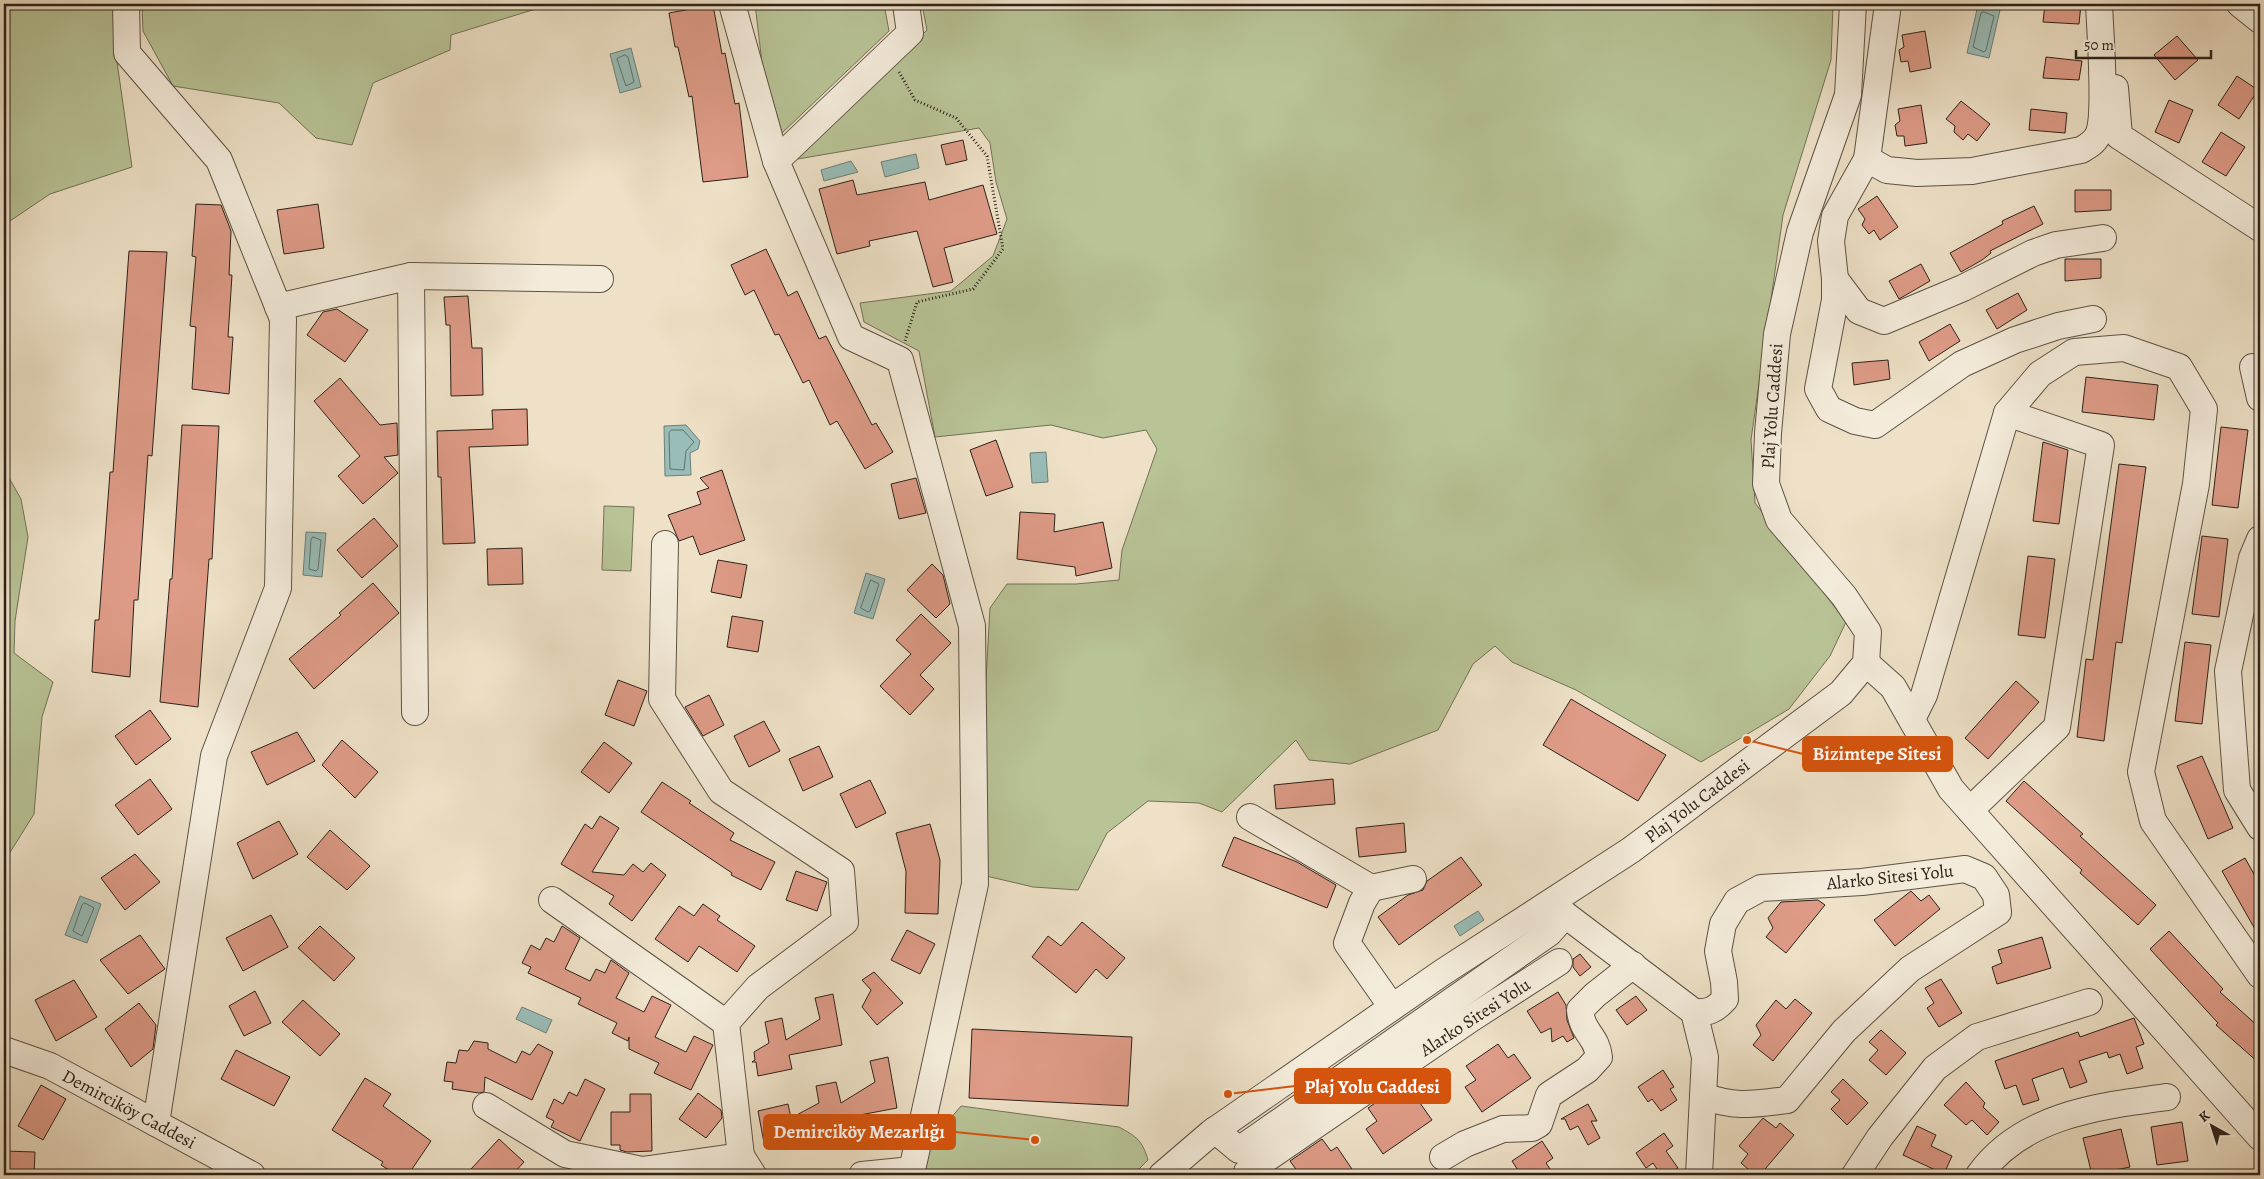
<svg xmlns="http://www.w3.org/2000/svg" width="2264" height="1179" viewBox="0 0 2264 1179" font-family="Alegreya,serif">
	<rect width="100%" height="100%" fill="#eee1c7"/>
	<filter id="stains"><feTurbulence type="fractalNoise" baseFrequency=".004" numOctaves="4"/><feColorMatrix values="0 0 0 0 .2 0 0 0 0 .09 0 0 0 0 .02 0 0 0 .5 -.17"/></filter>
	<radialGradient id="worn" r=".72"><stop offset=".6" stop-color="#630" stop-opacity="0"/><stop offset="1" stop-color="#630" stop-opacity=".3"/></radialGradient>
	<g fill="#b8c396" stroke="#727258">
		<path d="M4,4H114L115,48L132,167L50,194L4,225Z"/>
		<path d="M142,4H552L451,35L450,50L373,83L352,145L316,138L279,103L173,86L143,31Z"/>
		<path d="M755,4H884L889,31L782,133L762,63Z"/>
		<path d="M922,4H1833L1831,60L1783,215L1751,440L1755,503L1846,622L1830,656L1789,709L1701,762L1576,690L1512,662L1495,646L1473,664L1438,730L1350,764L1309,760L1296,740L1222,812L1199,803L1148,801L1107,833L1078,890L1033,887L982,875L985,698L990,608L1007,584H1076L1119,580L1122,550L1157,449L1146,430L1103,438L1051,425L935,437L919,351L864,322L860,303L951,291L993,256L1007,219L996,182L990,143L979,128L792,160L927,30Z"/>
		<path d="M4,469L21,499L28,537L15,621L14,653L53,682L42,717L34,814L4,862Z"/>
		<path d="M604,506L634,507L631,571L602,570Z"/>
		<path d="M961,1106L1119,1127C1137,1137 1142,1140 1148,1160L1133,1175H924L922,1152Z"/>
	</g>
	<g fill="#99bdb8" stroke="#6e7f79">
		<path d="M1978,5L2000,10L1989,58L1967,53Z"/>
		<path d="M631,48L641,87L620,93L610,54Z"/>
		<path d="M916,154L919,168L885,177L881,162Z"/>
		<path d="M851,161L858,172L824,181L821,170Z"/>
		<path d="M686,425L700,441L698,449L690,453L691,475L665,476L664,426Z"/>
		<path d="M1046,452L1048,482L1032,483L1030,453Z"/>
		<path d="M306,532L326,533L322,577L303,575Z"/>
		<path d="M866,573L885,579L873,619L854,613Z"/>
		<path d="M80,896L101,904L87,943L65,935Z"/>
		<path d="M1478,911L1484,920L1460,936L1454,926Z"/>
		<path d="M522,1007L552,1020L546,1033L516,1019Z"/>
	</g>
	<g fill="none" stroke-linecap="round" stroke-linejoin="round">
		<g stroke="#637069" stroke-width="1">
			<path d="M1984,12L1994,16L1986,50L1984,52L1973,47L1981,13Z"/>
			<path d="M625,55L628,57L634,82L626,86L617,59Z"/>
			<path d="M672,430H683L694,442L686,451L684,470L670,469L669,433Z"/>
			<path d="M313,537L321,540L318,569L316,571L309,569L311,540Z"/>
			<path d="M871,580L879,584L870,611L868,612L861,608Z"/>
			<path d="M85,903L94,908L82,936L73,931L82,905Z"/>
		</g>
	</g>
	<g fill="#de9b87" stroke="#2d221a">
		<path d="M2045,4H2081L2079,24L2043,22Z"/>
		<path d="M713,5L722,54L725,53L735,104L739,103L748,177L703,182L692,96L689,97L678,47H675L669,13Z"/>
		<path d="M1925,31L1931,68L1910,72L1908,61L1901,62L1899,50L1904,47L1902,35Z"/>
		<path d="M2177,36L2198,60L2175,80L2154,55Z"/>
		<path d="M2046,57L2082,61L2079,80L2043,78Z"/>
		<path d="M2237,76L2258,90L2239,119L2218,105Z"/>
		<path d="M2169,100L2193,110L2179,143L2155,132Z"/>
		<path d="M1961,101L1990,124L1977,141L1968,134L1963,140L1954,132L1955,126L1946,119Z"/>
		<path d="M1921,105L1927,143L1905,146L1904,136H1897L1895,125L1900,121L1898,109Z"/>
		<path d="M2031,109L2067,113L2065,133L2029,130Z"/>
		<path d="M2221,132L2245,147L2226,176L2202,162Z"/>
		<path d="M963,140L967,160L946,165L941,145Z"/>
		<path d="M853,180L857,195L925,182L929,200L983,185L997,234L944,248L953,282L933,287L917,231L869,241L870,246L837,254L819,189Z"/>
		<path d="M2075,190H2111V210L2075,212Z"/>
		<path d="M1877,196L1898,227L1880,240L1874,230L1869,234L1862,225L1865,219L1858,209Z"/>
		<path d="M196,204L221,205L231,231L229,275H232L228,337H233L229,394L192,389L196,327L190,326L196,257L192,256Z"/>
		<path d="M318,204L324,248L284,254L277,210Z"/>
		<path d="M2034,206L2043,224L1990,251L1991,253L1982,260L1961,272L1950,253L2003,224L2002,221Z"/>
		<path d="M766,249L788,296L797,291L819,339L826,336L872,425L876,423L893,452L865,469L837,421L830,425L809,380L803,383L779,334L775,335L754,290L745,295L731,265Z"/>
		<path d="M129,251L167,252L152,456L148,455L138,600H134L130,677L92,672L95,620H99L110,472H113Z"/>
		<path d="M2065,259H2101V278L2065,281Z"/>
		<path d="M1921,264L1930,281L1899,299L1889,281Z"/>
		<path d="M2018,293L2027,310L1997,329L1986,310Z"/>
		<path d="M468,296L472,348H482L483,395L451,396L450,325H446L444,297Z"/>
		<path d="M337,309L368,330L345,362L307,335L323,312Z"/>
		<path d="M1950,324L1960,341L1929,361L1919,342Z"/>
		<path d="M1888,360L1890,379L1854,385L1852,363Z"/>
		<path d="M2086,377L2158,385L2154,420L2082,412Z"/>
		<path d="M340,378L380,425L397,423L398,455L384,457L398,473L363,504L338,476L360,456L314,401Z"/>
		<path d="M527,409L528,445L469,447L475,543L443,544L441,477H438L437,431L493,429L492,410Z"/>
		<path d="M182,425L219,426L212,559H209L198,707L160,702L170,579H172Z"/>
		<path d="M2221,427L2248,430L2238,508L2212,505Z"/>
		<path d="M996,440L1013,487L986,496L970,450Z"/>
		<path d="M2043,442L2068,450L2059,524L2033,521Z"/>
		<path d="M2119,464L2146,467L2122,643L2116,642L2104,741L2077,737L2086,659L2093,660Z"/>
		<path d="M722,470L745,540L700,555L693,536L679,541L668,515L701,504L697,492L709,488L700,478Z"/>
		<path d="M916,478L926,513L899,519L891,484Z"/>
		<path d="M1020,512L1055,514L1054,532L1103,522L1112,568L1076,576L1075,567L1017,559Z"/>
		<path d="M374,518L398,546L362,578L337,550Z"/>
		<path d="M2202,536L2228,539L2219,617L2192,614Z"/>
		<path d="M522,548L523,584L488,585L487,549Z"/>
		<path d="M2028,556L2055,559L2045,638L2018,635Z"/>
		<path d="M718,560L747,565L741,598L711,592Z"/>
		<path d="M932,564L943,575L950,604L936,618L907,590Z"/>
		<path d="M373,583L399,613L314,689L289,659L341,615L339,613Z"/>
		<path d="M921,614L951,643L920,675L934,689L910,715L880,686L911,654L896,640Z"/>
		<path d="M732,616L763,621L758,652L727,647Z"/>
		<path d="M2185,642L2211,645L2202,724L2175,721Z"/>
		<path d="M618,680L647,691L634,726L605,715Z"/>
		<path d="M2016,681L2039,702L1988,759L1965,738Z"/>
		<path d="M709,695L724,725L703,736L685,707Z"/>
		<path d="M1571,699L1666,755L1638,801L1543,745Z"/>
		<path d="M150,710L171,739L136,765L115,736Z"/>
		<path d="M764,721L780,751L749,767L734,736Z"/>
		<path d="M297,732L315,761L267,785L251,752Z"/>
		<path d="M342,740L378,772L355,798L322,765Z"/>
		<path d="M604,742L632,763L609,793L581,772Z"/>
		<path d="M819,746L833,777L803,791L789,759Z"/>
		<path d="M2202,756L2233,828L2208,839L2177,766Z"/>
		<path d="M150,779L172,809L138,835L115,805Z"/>
		<path d="M1333,779L1335,804L1276,809L1274,785Z"/>
		<path d="M870,780L886,813L856,828L840,794Z"/>
		<path d="M2024,781L2083,834L2080,836L2156,905L2138,925L2080,873L2082,870L2006,801Z"/>
		<path d="M662,782L691,801L689,803L734,833L730,840L775,862L761,890L731,875L732,873L641,812Z"/>
		<path d="M600,816L619,828L592,872L624,875L633,864L643,872L651,863L666,875L632,921L609,904L614,896L561,864L585,824L592,829Z"/>
		<path d="M279,821L298,854L253,879L237,843Z"/>
		<path d="M1404,823L1406,852L1359,857L1356,828Z"/>
		<path d="M930,824L940,860L938,914L905,913L906,871L896,833Z"/>
		<path d="M330,830L370,866L347,890L307,857Z"/>
		<path d="M1234,837L1297,862L1336,885L1327,908L1222,866Z"/>
		<path d="M135,854L160,882L125,910L101,878Z"/>
		<path d="M1461,857L1482,885L1399,945L1378,917L1408,895L1423,890L1427,881Z"/>
		<path d="M2245,858L2260,885V938L2222,871Z"/>
		<path d="M796,871L827,882L817,911L786,900Z"/>
		<path d="M1911,891L1921,901L1929,895L1940,909L1895,946L1874,920Z"/>
		<path d="M1818,900L1825,905L1786,953L1766,937L1773,928L1768,918L1781,902Z"/>
		<path d="M703,904L720,916L717,920L755,946L737,972L699,946L688,962L655,939L679,906L694,916Z"/>
		<path d="M271,915L288,947L243,971L226,938Z"/>
		<path d="M1082,922L1125,958L1107,979L1096,969L1076,993L1032,957L1048,936L1061,946Z"/>
		<path d="M320,926L355,958L334,981L298,948Z"/>
		<path d="M562,926L580,938L565,969L590,981L596,969L605,973L611,960L629,973L616,998L644,1012L652,996L671,1005L655,1037L686,1052L694,1036L713,1045L691,1090L654,1073L659,1063L629,1049V1037L628,1041L612,1033L617,1023L578,1004L581,998L528,973L531,967L522,963L531,945L540,950L546,938L554,942Z"/>
		<path d="M907,930L935,944L920,974L891,960Z"/>
		<path d="M2169,931L2223,989L2220,992L2260,1028V1064L2216,1025L2218,1023L2150,949Z"/>
		<path d="M140,935L165,969L128,994L100,960Z"/>
		<path d="M2042,937L2051,968L1997,984L1992,967L2002,963L1998,950Z"/>
		<path d="M1580,954L1591,967L1580,976L1573,967V959Z"/>
		<path d="M874,972L903,1003L877,1025L862,1007L871,990L862,980Z"/>
		<path d="M1941,979L1962,1013L1939,1027L1927,1008L1934,1003L1925,988Z"/>
		<path d="M74,980L97,1017L56,1041L35,1000Z"/>
		<path d="M255,991L271,1023L244,1036L229,1006Z"/>
		<path d="M1558,992L1566,1005L1567,1020L1574,1038L1567,1042L1563,1036L1552,1042L1551,1028L1541,1033L1527,1011Z"/>
		<path d="M833,994L842,1045L789,1055L792,1069L758,1076L756,1062H752L755,1060L754,1052L769,1043L765,1022L782,1018L786,1040L820,1019L815,998Z"/>
		<path d="M1636,996L1647,1010L1627,1025L1616,1010Z"/>
		<path d="M1795,999L1812,1013L1773,1061L1753,1045L1761,1035L1756,1025L1776,1000L1786,1009Z"/>
		<path d="M303,1000L340,1034L320,1056L282,1022Z"/>
		<path d="M139,1003L156,1025L153,1049L131,1067L105,1029Z"/>
		<path d="M2134,1018L2144,1044L2136,1047L2143,1068L2127,1074L2120,1054L2109,1058L2107,1052L2079,1061L2087,1082L2070,1088L2063,1068L2032,1079L2039,1100L2023,1105L2016,1085L2005,1089L1995,1061L2078,1032L2080,1037Z"/>
		<path d="M972,1029L1132,1037L1128,1106L969,1098Z"/>
		<path d="M1881,1030L1906,1053L1886,1075L1869,1060L1878,1050L1869,1042Z"/>
		<path d="M474,1041L488,1043V1049L516,1063L522,1051L530,1055L538,1044L553,1052L532,1100L485,1077L484,1092L479,1093L452,1089L453,1082L444,1081L447,1062L456,1063L459,1050L468,1051Z"/>
		<path d="M1498,1044L1508,1058L1514,1054L1531,1078L1482,1112L1465,1087L1476,1080L1466,1066Z"/>
		<path d="M236,1050L290,1077L274,1106L221,1079Z"/>
		<path d="M888,1057L897,1108L844,1118L847,1131L809,1139L808,1133L764,1143L758,1111L788,1104L791,1118L819,1103L816,1086L836,1082L841,1103L875,1082L870,1061Z"/>
		<path d="M1663,1070L1674,1087L1670,1089L1677,1100L1661,1111L1652,1099L1648,1102L1638,1087Z"/>
		<path d="M365,1078L391,1094L383,1106L431,1141L408,1175H397L381,1165L383,1162L332,1130Z"/>
		<path d="M585,1079L605,1089L580,1141L551,1127L554,1121L546,1117L554,1099L563,1104L569,1092L577,1096Z"/>
		<path d="M1843,1079L1868,1103L1847,1125L1831,1109L1840,1100L1831,1092Z"/>
		<path d="M1966,1082L1985,1103L1983,1107L1999,1122L1987,1135L1972,1120L1966,1125L1944,1105Z"/>
		<path d="M41,1085L66,1099L43,1140L18,1126Z"/>
		<path d="M1400,1086L1409,1100L1415,1096L1432,1120L1383,1154L1366,1129L1377,1121L1368,1108Z"/>
		<path d="M698,1093L721,1110L722,1118L706,1138L679,1119Z"/>
		<path d="M630,1094H651L652,1151L627,1152L620,1150V1145H611V1112H630Z"/>
		<path d="M1588,1104L1597,1121H1591L1600,1138L1588,1145L1578,1126L1570,1130L1565,1119H1561Z"/>
		<path d="M1763,1118L1776,1128L1780,1123L1794,1135L1760,1175H1755L1741,1163L1748,1154L1739,1146Z"/>
		<path d="M2182,1122L2188,1161L2157,1165L2151,1127Z"/>
		<path d="M1917,1126L1936,1135L1931,1146L1952,1156L1944,1174L1903,1155Z"/>
		<path d="M2121,1129L2130,1167L2092,1175L2083,1138Z"/>
		<path d="M1664,1133L1673,1146L1666,1151L1678,1168L1667,1175H1661L1653,1163L1646,1168L1636,1153Z"/>
		<path d="M499,1139L524,1162L512,1175H478L471,1169Z"/>
		<path d="M1322,1139L1331,1151L1337,1147L1356,1175H1300L1290,1161Z"/>
		<path d="M1542,1141L1553,1158L1546,1163L1554,1175H1521L1512,1161Z"/>
		<path d="M4,1151L35,1152L34,1175H4Z"/>
	</g>
	<g fill="none" stroke-linecap="round" stroke-linejoin="round">
		<defs>
			<g id="minor">
				<path d="M126,4L127,53L219,160L283,319L278,588L214,756L156,1123"/>
				<path d="M732,4L776,161L851,337L900,360L972,626L975,884L912,1170L862,1175"/>
				<path d="M1888,4L1867,159L1887,170L1917,173L1972,171L2081,150C2088,146 2094,143 2098,135C2107,117 2100,29 2099,4"/>
				<path d="M2240,4L2260,20"/>
				<path d="M2115,88L2119,136L2260,228"/>
				<path d="M1867,159L1835,216L1831,241L1835,279V300L1818,389L1829,409L1855,421L1875,425L1962,364L2015,340L2058,326L2093,319"/>
				<path d="M776,161L910,33L906,4"/>
				<path d="M411,276L600,279"/>
				<path d="M1835,279L1859,311L1884,321L1963,288L2033,253L2056,245L2103,238"/>
				<path d="M278,307L411,276L415,712"/>
				<path d="M2253,367L2260,398"/>
				<path d="M2260,539L2252,558L2228,671L2237,790L2260,827"/>
				<path d="M665,544L662,699L721,791L841,871L845,922L758,987L726,1023L741,1156"/>
				<path d="M1866,663L1893,687L1951,789L2260,1137"/>
				<path d="M1912,719L1924,695L2007,413L2040,374L2074,352L2124,348L2179,367L2204,409L2196,484L2141,772L2153,821L2260,975"/>
				<path d="M1970,810L2057,727L2101,445L2007,413"/>
				<path d="M1250,817L1371,888"/>
				<path d="M552,900L726,1023"/>
				<path d="M1551,904L1694,1012L1705,1057L1699,1175"/>
				<path d="M1392,1007L1347,943L1362,903L1371,888L1413,879"/>
				<path d="M1694,1012C1709,1013 1715,1010 1725,999L1724,982L1718,951L1723,924L1737,901L1761,888L1862,882L1965,869L1984,877L1996,895L1998,912L1910,969L1844,1031L1787,1100C1753,1104 1736,1108 1703,1096"/>
				<path d="M4,1050L50,1066L252,1175"/>
				<path d="M486,1106L565,1154L642,1170L741,1156L753,1175"/>
				<path d="M1215,1130L1239,1150L1549,933L1565,915"/>
				<path d="M1443,1157L1465,1144L1503,1129L1532,1128L1539,1124L1549,1095L1587,1070L1599,1057C1597,1036 1582,1033 1580,1010L1595,995L1633,965"/>
				<path d="M1162,1175L1211,1133L1443,972L1631,850L1841,693L1866,663L1868,632L1844,596L1779,520L1766,484L1768,433L1777,334L1800,232L1848,95L1853,4"/>
				<path d="M1249,1175L1247,1172L1472,1018L1559,962"/>
				<path d="M1855,1175L1880,1137L1935,1068L1977,1037L2089,1002"/>
				<path d="M1979,1175C2022,1115 2099,1106 2167,1097"/>
			</g>
		</defs>
		<use href="#minor" stroke="#5d5245" stroke-width="28"/>
		<path stroke="#2d221a" stroke-width="3" stroke-dasharray="1 2.5" stroke-linecap="butt" d="M899,72L915,100L956,118L987,156L1003,249L973,289L917,302L905,341"/>
		<use href="#minor" stroke="#f4ecdb" stroke-width="26"/>
	</g>
	<g text-anchor="middle" stroke-width="4.5" stroke-linejoin="round" paint-order="stroke">
		<g font-size="18" fill="#2d221a" stroke="#f4ecdb">
			<text transform="translate(1772 406) rotate(-86)" y="6">Plaj Yolu Caddesi</text>
			<text transform="translate(1697 801) rotate(-37)" y="6">Plaj Yolu Caddesi</text>
			<text transform="translate(1890 877) rotate(-6)" y="6">Alarko Sitesi Yolu</text>
			<text transform="translate(1475 1017) rotate(-33)" y="6">Alarko Sitesi Yolu</text>
			<text transform="translate(129 1109) rotate(28)" y="6">Demirciköy Caddesi</text>
		</g>
	</g>
	<path fill="none" stroke="#d5540d" stroke-width="2" d="M1747 740L1803 754M1228 1094L1295 1086M1035 1140L955 1132"/>
	<g fill="#d5540d" stroke="#f4ecdb" stroke-width="2">
		<circle cx="1747" cy="740" r="5"/>
		<circle cx="1228" cy="1094" r="5"/>
		<circle cx="1035" cy="1140" r="5"/>
	</g>
	<g fill="#d5540d" stroke="#d5540d" stroke-width="2">
		<rect x="1803" y="737" width="149" height="34" rx="5"/>
		<rect x="1295" y="1069" width="155" height="34" rx="5"/>
		<rect x="764" y="1115" width="191" height="34" rx="5"/>
	</g>
	<g font-size="19" text-anchor="middle" font-weight="bold" fill="#fff">
		<text x="1877" y="760">Bizimtepe Sitesi</text>
		<text x="1372" y="1093">Plaj Yolu Caddesi</text>
		<text x="859" y="1138">Demirciköy Mezarlığı</text>
	</g>
	<rect width="2264" height="1179" fill="none" stroke="#eee1c7" stroke-width="20"/>
	<rect x="5" y="5" width="2254" height="1169" fill="none" stroke="#2d221a" stroke-width="2.5"/>
	<rect x="10" y="10" width="2244" height="1159" fill="none" stroke="#2d221a"/>
	<g transform="translate(2212 1126) rotate(321)" stroke="#f4ecdb" stroke-width="4" paint-order="stroke">
	<path d="M0-4L9 19L0 12L-9 19Z" fill="#2d221a"/>
	<text y="-8" font-size="14" font-weight="bold" text-anchor="middle" fill="#2d221a">K</text>
	</g>
	<path d="M2076 50v8h135v-8" fill="none" stroke="#2d221a" stroke-width="2.5"/>
	<text x="2084" y="50" font-size="15" fill="#2d221a" stroke="#f4ecdb" stroke-width="4" paint-order="stroke">50 m</text>
	<rect width="100%" height="100%" filter="url(#stains)"/>
	<rect width="100%" height="100%" fill="url(#worn)"/>
</svg>
